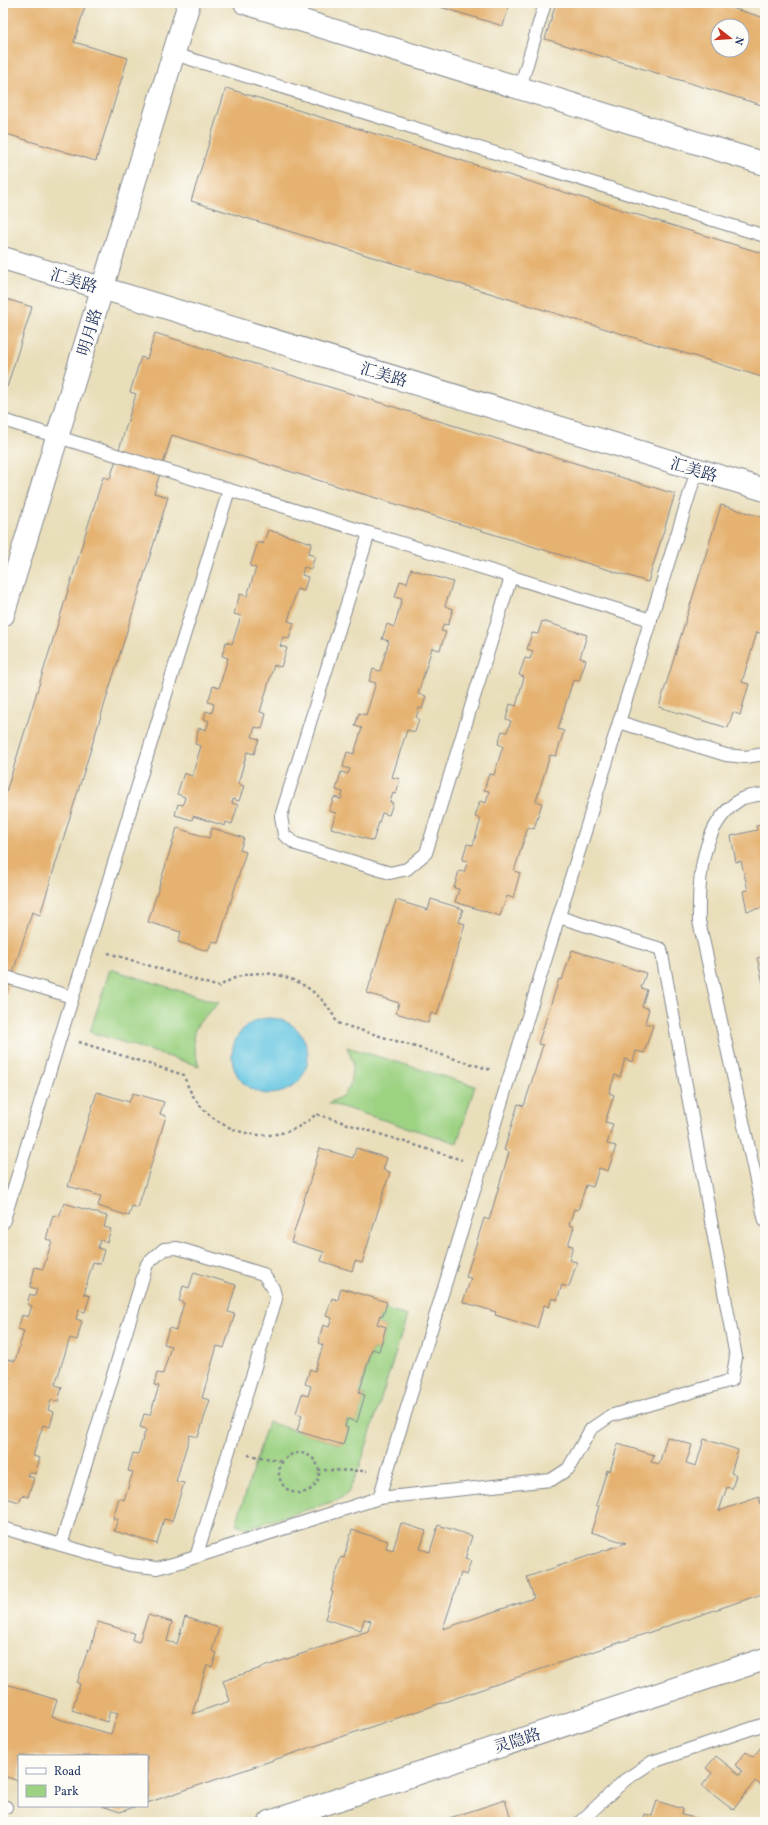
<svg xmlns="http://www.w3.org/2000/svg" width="768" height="1825" viewBox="0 0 768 1825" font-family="Vollkorn,'Noto Serif SC',serif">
	<rect width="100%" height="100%" fill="#fdfcf7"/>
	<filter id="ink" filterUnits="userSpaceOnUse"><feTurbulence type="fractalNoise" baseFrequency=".025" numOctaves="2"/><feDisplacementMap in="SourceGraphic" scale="8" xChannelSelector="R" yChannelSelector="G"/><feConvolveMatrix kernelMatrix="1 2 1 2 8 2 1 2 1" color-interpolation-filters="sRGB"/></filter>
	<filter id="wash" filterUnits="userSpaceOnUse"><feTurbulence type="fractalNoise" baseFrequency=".012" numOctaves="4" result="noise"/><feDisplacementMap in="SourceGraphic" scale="16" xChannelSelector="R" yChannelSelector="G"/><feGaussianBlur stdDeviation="0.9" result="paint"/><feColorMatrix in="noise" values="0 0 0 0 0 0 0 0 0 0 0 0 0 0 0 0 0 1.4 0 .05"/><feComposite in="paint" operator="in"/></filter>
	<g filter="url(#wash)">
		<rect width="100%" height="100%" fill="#e9deba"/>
		<g fill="#9dd283" stroke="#5c8070">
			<path d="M110,969L219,1003C192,1028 188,1030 199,1066L90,1032Z"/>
			<path d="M347,1047L475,1086L457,1143L329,1103L344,1095L350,1085L353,1062Z"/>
			<path d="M384,1309L407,1316L360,1466L348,1493L338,1500L247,1528L236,1524L268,1422L342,1445L348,1428L345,1427L347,1419L357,1421L365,1395L359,1393L372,1349L379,1351L386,1327L377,1324L380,1315Z"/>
		</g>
		<circle fill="#62c5e1" stroke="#3e7aa0" cx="270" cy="1056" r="38"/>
		<g id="blocks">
			<g fill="#e5b271" fill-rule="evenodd">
				<path d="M3,3H86L74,42L128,58L96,161L3,133Z"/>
				<path d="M427,3H510L503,26Z"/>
				<path d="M556,3H715L765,18V106L545,39ZM718,26H742V50H718Z"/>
				<path d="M226,88L765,254V378L191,201Z"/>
				<path d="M3,298L32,307L7,387L3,385Z"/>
				<path d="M155,333L675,494L648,582L172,435L154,493L168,497L40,915L32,912L3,1005V802L103,477L110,479L136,394L130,392L141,357L147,359Z"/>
				<path d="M721,505L765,518V607L762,618L765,619V635L757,632L742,682L749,684L740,715L733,712L728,728L659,707Z"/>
				<path d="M268,530L312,543L308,554L315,556L311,569L304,567L302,575L308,577L304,591L297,589L288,621L294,623L289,639L283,637L280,646L287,648L281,667L274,665L260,712L266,714L262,729L255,727L252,737L259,739L254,754L247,752L238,784L244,786L239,801L233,799L232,803L238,805L232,824L226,822L225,826L193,816L192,820L175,815L178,804L183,805L185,797L177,794L184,773L192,776L201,746L195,744L199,728L206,730L209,721L204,719L206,711L212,713L214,704L208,702L213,686L219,688L228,658L222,656L226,642L232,644L241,616L234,614L240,594L247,596L256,568L250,566L258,542L263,544Z"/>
				<path d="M411,569L453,582L445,606L453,609L448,625L444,624L441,631L446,632L440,650L432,648L418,694L426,696L422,709L419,708L416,718L419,719L415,732L407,730L392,777L400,779L396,794L393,793L390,802L393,803L389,815L382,813L373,841L331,828L336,813L329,811L334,797L341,799L343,792L336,790L341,772L348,774L350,769L343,767L347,752L354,754L362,728L355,726L359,713L366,715L376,683L369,681L373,669L380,671L389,641L382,639L387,624L394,627L402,599L395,597L400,581L407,583Z"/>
				<path d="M542,621L587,635L580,658L586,660L579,681L573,680L558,729L564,731L556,756L550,755L536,801L542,803L534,829L528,827L514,871L520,873L513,898L507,896L500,916L455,902L459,889L454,888L459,871L464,872L468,861L462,860L467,844L473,845L481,819L475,817L480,801L486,803L489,791L484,790L489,774L494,775L503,746L498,744L502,731L507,732L511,721L506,719L510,704L516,706L524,677L519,675L525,658L530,659L533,651L527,649L532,633L538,634Z"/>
				<path d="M765,824V907L747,911L743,891L748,890L741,861L736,862L731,836L757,830L756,826Z"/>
				<path d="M177,828L209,838L212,828L244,838L240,850L246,852L218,943L212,941L208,951L178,942L181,932L148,922Z"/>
				<path d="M431,899L463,909L459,922L465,924L437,1015L431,1013L428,1023L396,1013L399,1003L367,993L396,900L428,910Z"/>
				<path d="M572,950L646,973L641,988L647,990L642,1006L649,1009L645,1023L653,1025L644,1053L636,1051L633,1062L625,1059L620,1077L615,1075L609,1093L614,1095L605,1122L613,1124L607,1144L616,1146L608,1171L599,1168L593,1187L586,1185L578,1210L574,1209L569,1225L574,1227L568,1245L573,1246L569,1260L577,1262L569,1287L562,1285L557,1300L552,1298L549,1307L544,1305L537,1328L495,1315L496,1312L463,1302L471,1278L466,1277L484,1218L489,1220L509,1152L504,1150L518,1104L524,1106L543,1045L538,1044L559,979L562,980Z"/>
				<path d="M765,956V983H763L757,958Z"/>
				<path d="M97,1092L129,1102L133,1093L164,1102L160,1114L166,1116L138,1208L132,1206L129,1216L98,1206L101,1196L68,1186Z"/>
				<path d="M320,1148L353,1158L356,1148L387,1158L383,1170L390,1172L362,1263L355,1261L352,1271L321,1261L324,1252L291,1242Z"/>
				<path d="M64,1203L107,1216L104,1227L111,1229L107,1242L100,1240L98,1248L104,1250L100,1264L93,1262L84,1294L90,1296L85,1312L79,1310L76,1319L82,1321L77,1340L70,1338L55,1385L62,1387L58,1402L51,1400L48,1410L54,1412L50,1427L43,1425L33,1456L40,1458L35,1474L29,1472L27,1476L34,1478L28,1497L22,1495L19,1502L3,1497V1384L7,1385L10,1377L4,1375L8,1359L15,1361L24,1331L18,1329L22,1315L28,1317L32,1306L27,1304L30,1294L35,1296L37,1289L30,1287L35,1267L43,1269L52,1241L46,1239L53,1215L59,1217Z"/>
				<path d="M194,1272L236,1285L228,1312L235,1314L224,1348L217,1346L202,1398L210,1400L198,1437L190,1435L176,1481L184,1483L172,1521L164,1519L157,1544L114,1531L118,1519L113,1518L119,1498L124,1500L133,1472L128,1471L133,1453L138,1454L146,1429L140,1427L144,1414L150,1415L159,1386L154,1385L157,1373L163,1374L171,1346L164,1344L169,1328L176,1330L184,1303L179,1301L183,1286L189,1288Z"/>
				<path d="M341,1288L387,1302L383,1316L380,1315L377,1324L386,1327L379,1351L372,1349L359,1393L365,1395L357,1422L347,1419L345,1427L348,1428L343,1445L297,1431L302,1415L296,1413L302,1394L308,1396L311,1386L305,1384L310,1369L315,1371L323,1345L318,1343L323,1325L329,1327L332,1318L326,1316L332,1298L338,1300Z"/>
				<path d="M667,1437L692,1445L686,1463L696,1466L704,1439L738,1450L731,1473L736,1475L732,1489L727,1487L719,1511L759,1497L765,1517V1593L147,1803V1756H19V1781L3,1776V1683L57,1700L52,1717L111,1734L118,1713L110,1711L107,1722L72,1710L80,1684L77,1683L88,1649L90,1650L98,1622L134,1633L132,1640L139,1642L148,1615L172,1622L167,1641L177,1644L185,1617L219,1628L212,1651L217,1653L212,1667L207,1665L192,1714L230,1701L223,1681L368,1631L371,1621L364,1619L361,1630L325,1619L333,1592L331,1591L341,1557L344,1558L352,1530L388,1541L386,1548L393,1550L401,1523L426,1531L420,1549L430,1552L438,1525L472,1536L465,1559L471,1561L466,1575L461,1573L443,1629L534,1598L527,1577L626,1543L591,1532L599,1506L596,1505L607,1470L610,1471L618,1444L654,1455L651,1462L659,1464Z"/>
				<path d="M762,1746L765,1748V1788L755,1781L733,1810L702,1786L712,1773L706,1768L716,1756L740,1775L742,1771L735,1765L746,1752L753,1757Z"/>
				<path d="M505,1800L512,1822H437Z"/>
				<path d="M657,1801L683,1809L682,1815L695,1818L694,1822H643L645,1814L652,1816Z"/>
				<path d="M102,1806H137L120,1812Z"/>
			</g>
		</g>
	</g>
	<g filter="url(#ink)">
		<use href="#blocks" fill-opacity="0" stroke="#82868c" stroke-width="1"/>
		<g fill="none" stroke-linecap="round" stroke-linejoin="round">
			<defs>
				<g id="lane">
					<path d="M174,54L765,236"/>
					<path d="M520,88L545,3"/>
					<path d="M3,420L651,620"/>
					<path d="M369,533L281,816L284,835L296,844L390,873L407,869L426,853L511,577"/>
					<path d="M619,722L726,755L745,757L765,754"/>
					<path d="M765,794C758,795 747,796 741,799C701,824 698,879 699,921L765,1221"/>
					<path d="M3,976L72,997"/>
					<path d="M3,1223L229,490"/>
					<path d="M379,1498L697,470"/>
					<path d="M3,1528L130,1565L157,1568L180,1562L379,1498L551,1480L568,1469L591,1429L610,1416L732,1380L736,1357L661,949L559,917"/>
					<path d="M61,1545L147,1264L164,1249L177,1248L263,1274L273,1288L276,1299L196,1557"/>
					<path d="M3,1806L6,1807"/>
					<path d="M580,1822L625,1780L652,1762L765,1724"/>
				</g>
				<g id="street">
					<path d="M245,3L765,164"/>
					<path d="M3,258L765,490"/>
					<path d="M3,615L189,3"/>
					<path d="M270,1822L765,1659"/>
				</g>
			</defs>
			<use href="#lane" stroke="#82868c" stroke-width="14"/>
			<use href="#street" stroke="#82868c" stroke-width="24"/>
			<g stroke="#82868c" stroke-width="2.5" stroke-dasharray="3 3" stroke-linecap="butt">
				<path d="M108,953L219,987C258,957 319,979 337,1023L491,1070"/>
				<path d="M79,1042L184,1075C199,1131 273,1156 316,1114L462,1160"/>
				<circle cx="299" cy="1473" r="20"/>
				<path d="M248,1455L283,1461"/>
				<path d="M318,1470L367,1471"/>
			</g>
			<use href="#lane" stroke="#fff" stroke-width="12"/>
			<use href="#street" stroke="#fff" stroke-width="22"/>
		</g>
	</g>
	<g text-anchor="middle" stroke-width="3.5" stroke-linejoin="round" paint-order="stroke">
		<g font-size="16" fill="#1b2f5e" stroke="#fdfcf7">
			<text transform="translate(74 280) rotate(17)" y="6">汇美路</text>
			<text transform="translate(89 332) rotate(-73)" y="6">明月路</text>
			<text transform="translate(384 374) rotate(17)" y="6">汇美路</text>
			<text transform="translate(694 469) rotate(17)" y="6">汇美路</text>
			<text transform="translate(517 1740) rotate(-18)" y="6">灵隐路</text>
		</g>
	</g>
	<rect width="768" height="1825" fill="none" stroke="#fdfcf7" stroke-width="16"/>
	<rect x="18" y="1755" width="130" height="52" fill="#fdfcf7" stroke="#a3aaba"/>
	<rect x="26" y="1768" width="20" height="6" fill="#ffffff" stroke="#a3aaba"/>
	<text x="54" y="1775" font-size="12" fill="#1b2f5e">Road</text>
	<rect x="26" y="1785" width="20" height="12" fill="#9dd283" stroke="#a3aaba"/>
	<text x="54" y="1795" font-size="12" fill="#1b2f5e">Park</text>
	<g transform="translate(730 38) rotate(107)"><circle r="19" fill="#fdfcf7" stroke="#a3aaba"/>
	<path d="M0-3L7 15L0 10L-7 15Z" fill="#c8321e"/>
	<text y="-6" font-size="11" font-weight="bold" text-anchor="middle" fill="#1b2f5e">N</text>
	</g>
</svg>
